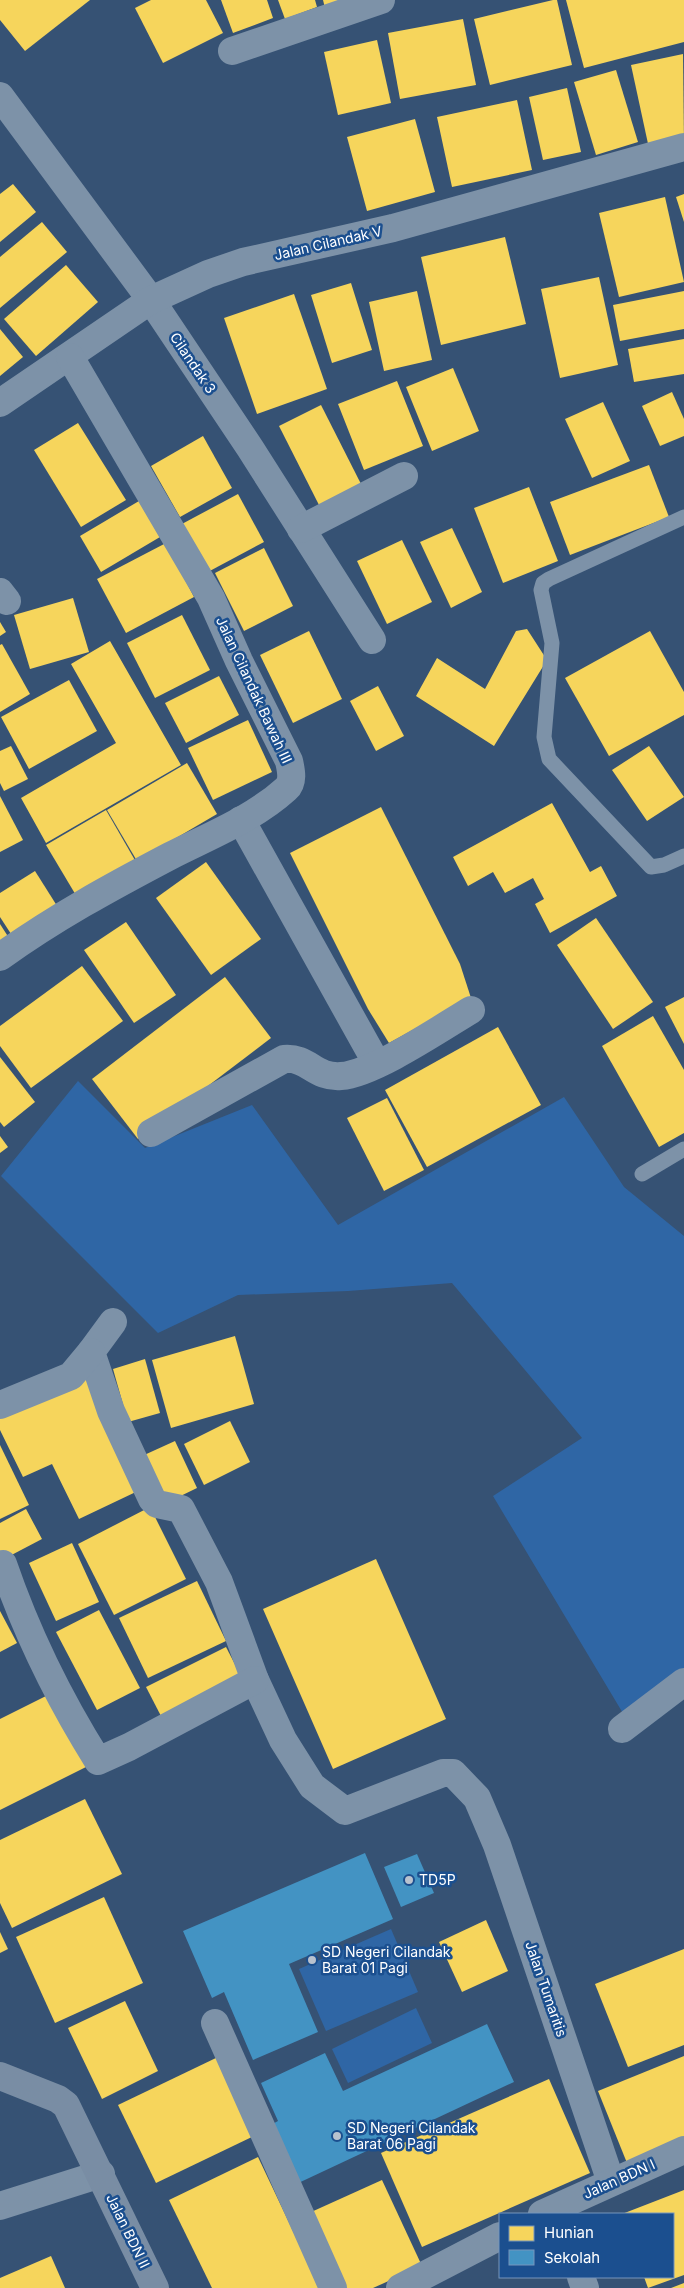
<svg xmlns="http://www.w3.org/2000/svg" width="684" height="2288" viewBox="0 0 684 2288" font-family="Inter,sans-serif">
	<rect width="100%" height="100%" fill="#365274"/>
	<g fill="#2f66a5">
		<path d="M78,1081L145,1148L252,1105L338,1225L564,1097L624,1187L684,1236V1696L630,1725L493,1496L582,1438L452,1283L348,1291L238,1295L158,1333L1,1176Z"/>
		<path d="M391,1929L418,1992L326,2031L299,1969Z"/>
		<path d="M416,2008L432,2043L348,2083L332,2049Z"/>
	</g>
	<g fill="#f6d55c">
		<path d="M0,0H90L25,51L0,20Z"/>
		<path d="M151,0H206L223,33L163,63L135,8Z"/>
		<path d="M221,0H267L273,18L233,33Z"/>
		<path d="M278,0H315L317,7L285,19Z"/>
		<path d="M323,0H363L326,12Z"/>
		<path d="M553,0H557L572,65L490,85L474,19Z"/>
		<path d="M566,0H684V42L584,68Z"/>
		<path d="M463,19L476,85L400,99L388,33Z"/>
		<path d="M377,40L391,103L338,115L324,52Z"/>
		<path d="M683,54L684,145L650,153L631,65Z"/>
		<path d="M616,70L638,142L596,155L574,82Z"/>
		<path d="M567,88L581,152L543,160L529,97Z"/>
		<path d="M517,100L532,170L452,187L437,117Z"/>
		<path d="M415,119L435,192L367,211L347,137Z"/>
		<path d="M13,184L36,212L0,242V194Z"/>
		<path d="M684,194V222L676,197Z"/>
		<path d="M665,197L684,282L619,297L599,213Z"/>
		<path d="M42,222L67,252L0,308V257Z"/>
		<path d="M505,237L526,324L441,345L421,257Z"/>
		<path d="M66,265L98,302L36,356L4,319Z"/>
		<path d="M599,277L618,365L560,378L541,289Z"/>
		<path d="M351,283L372,350L332,363L311,295Z"/>
		<path d="M417,291L432,360L384,371L369,302Z"/>
		<path d="M684,291V329L620,341L613,305Z"/>
		<path d="M294,294L327,389L257,414L224,318Z"/>
		<path d="M0,329L23,357L0,376Z"/>
		<path d="M684,339V374L634,382L628,349Z"/>
		<path d="M453,368L479,431L432,451L406,387Z"/>
		<path d="M397,381L423,446L364,470L338,404Z"/>
		<path d="M672,392L684,419V436L660,446L642,406Z"/>
		<path d="M603,402L630,461L592,478L565,419Z"/>
		<path d="M321,405L361,484L319,505L279,426Z"/>
		<path d="M78,423L126,500L81,527L34,450Z"/>
		<path d="M203,436L232,488L180,517L151,466Z"/>
		<path d="M649,465L669,517L570,555L550,502Z"/>
		<path d="M529,487L558,561L503,583L474,508Z"/>
		<path d="M238,494L264,542L206,573L180,525Z"/>
		<path d="M139,501L160,537L101,572L80,536Z"/>
		<path d="M452,528L482,592L451,608L420,542Z"/>
		<path d="M402,540L432,602L387,624L357,561Z"/>
		<path d="M166,543L194,597L126,633L97,579Z"/>
		<path d="M264,548L293,606L244,631L215,573Z"/>
		<path d="M73,598L89,652L30,669L14,615Z"/>
		<path d="M182,615L210,670L155,698L127,643Z"/>
		<path d="M0,622L6,632L0,636Z"/>
		<path d="M527,629L547,660L494,746L416,696L437,658L485,689L516,631Z"/>
		<path d="M309,631L342,699L293,723L260,655Z"/>
		<path d="M650,631L684,692V715L609,756L565,678Z"/>
		<path d="M110,641L181,765L46,843L21,798L116,743L71,664Z"/>
		<path d="M2,644L30,694L0,712V645Z"/>
		<path d="M219,676L239,715L186,743L165,703Z"/>
		<path d="M69,680L97,731L29,769L1,717Z"/>
		<path d="M378,686L404,736L376,751L350,701Z"/>
		<path d="M248,720L272,772L213,800L188,748Z"/>
		<path d="M11,746L28,779L4,791L0,783V751Z"/>
		<path d="M649,746L684,797L647,821L612,770Z"/>
		<path d="M187,763L217,814L137,861L107,810Z"/>
		<path d="M0,796L23,840L0,852Z"/>
		<path d="M552,803L590,872L601,866L617,896L550,933L535,904L544,899L533,878L505,893L493,872L468,886L453,857Z"/>
		<path d="M381,807L460,964L471,998L389,1043L368,1009L290,853Z"/>
		<path d="M106,810L136,862L77,897L46,845Z"/>
		<path d="M206,862L261,939L211,975L156,898Z"/>
		<path d="M35,871L59,909L13,937L0,917V893Z"/>
		<path d="M596,918L653,1002L613,1029L557,945Z"/>
		<path d="M126,922L176,995L134,1023L84,950Z"/>
		<path d="M0,924L9,938L0,944Z"/>
		<path d="M82,966L123,1021L31,1088L0,1046V1026Z"/>
		<path d="M225,977L271,1038L138,1139L92,1079Z"/>
		<path d="M684,997V1044L665,1007Z"/>
		<path d="M653,1016L684,1070V1133L659,1147L602,1046Z"/>
		<path d="M498,1027L541,1105L427,1167L385,1090Z"/>
		<path d="M0,1057L35,1102L4,1127L0,1122Z"/>
		<path d="M387,1098L424,1170L384,1191L347,1118Z"/>
		<path d="M0,1136L8,1147L0,1153Z"/>
		<path d="M235,1336L254,1404L171,1428L152,1360Z"/>
		<path d="M145,1359L160,1413L128,1422L113,1369Z"/>
		<path d="M88,1377L140,1490L79,1519L52,1464L23,1477L0,1430V1418Z"/>
		<path d="M230,1421L250,1462L204,1485L184,1444Z"/>
		<path d="M175,1441L197,1488L164,1504L142,1456Z"/>
		<path d="M0,1445L29,1505L0,1519Z"/>
		<path d="M150,1507L186,1579L114,1615L78,1544Z"/>
		<path d="M26,1509L42,1539L2,1560L0,1556V1523Z"/>
		<path d="M72,1543L99,1602L56,1621L29,1563Z"/>
		<path d="M376,1559L446,1719L333,1769L263,1609Z"/>
		<path d="M197,1581L226,1641L148,1678L119,1618Z"/>
		<path d="M99,1610L140,1688L97,1710L56,1632Z"/>
		<path d="M0,1611L17,1643L0,1652Z"/>
		<path d="M226,1647L242,1678L162,1718L146,1687Z"/>
		<path d="M52,1693L88,1766L0,1810V1719Z"/>
		<path d="M85,1799L122,1874L12,1928L0,1903V1840Z"/>
		<path d="M104,1897L143,1983L55,2023L16,1937Z"/>
		<path d="M486,1920L508,1971L462,1992L439,1942Z"/>
		<path d="M0,1932L8,1949L0,1953Z"/>
		<path d="M684,1949V2045L628,2067L595,1984Z"/>
		<path d="M125,2001L158,2071L102,2099L68,2028Z"/>
		<path d="M684,2056V2141L627,2163L598,2091Z"/>
		<path d="M218,2057L256,2135L156,2183L118,2105Z"/>
		<path d="M549,2079L590,2173L422,2247L381,2153Z"/>
		<path d="M258,2157L320,2288H212L169,2200Z"/>
		<path d="M382,2180L422,2266L373,2288H343L309,2213Z"/>
		<path d="M684,2190V2275L648,2288L644,2277H673V2214H622Z"/>
		<path d="M51,2256L65,2288H0V2278Z"/>
		<path d="M684,2283V2288H671Z"/>
	</g>
	<g fill="#4393c3">
		<path d="M365,1853L393,1919L289,1964L318,2032L253,2060L224,1992L212,1998L183,1931Z"/>
		<path d="M417,1854L434,1893L401,1907L384,1867Z"/>
		<path d="M487,2024L514,2082L292,2186L265,2128L278,2121L261,2083L325,2053L343,2091Z"/>
	</g>
	<g fill="none" stroke-linecap="round" stroke-linejoin="round">
		<g stroke="#7d92a8" stroke-width="15">
			<path d="M684,517L549,579L543,583L541,590L552,643L544,737L549,759L651,867L664,865L684,856"/>
			<path d="M642,1174L684,1149"/>
		</g>
		<g stroke="#7d92a8" stroke-width="28">
			<path d="M232,51L381,0"/>
			<path d="M0,96L151,300L250,448L372,640"/>
			<path d="M0,403L151,300L208,274L243,262L393,228L684,147"/>
			<path d="M301,529L404,476"/>
			<path d="M0,592L7,601"/>
			<path d="M241,820L377,1064"/>
			<path d="M0,957C54,918 111,887 170,856C209,836 253,819 286,789C294,782 291,770 289,761L239,661L211,598L70,357"/>
			<path d="M151,1133L284,1059C309,1057 314,1078 341,1076C373,1074 441,1028 471,1010"/>
			<path d="M113,1322L91,1352L111,1411L152,1499L157,1504L181,1509L219,1582L255,1680L283,1740L312,1786L345,1811L443,1773H453L477,1798L497,1845L611,2182"/>
			<path d="M0,1405L71,1376L91,1352"/>
			<path d="M0,1565L3,1564C27,1634 59,1699 98,1761L129,1747L255,1680"/>
			<path d="M622,1729L684,1682"/>
			<path d="M215,2023L333,2288"/>
			<path d="M0,2206L101,2174"/>
			<path d="M542,2214L684,2150"/>
			<path d="M581,2277L585,2288"/>
			<path d="M400,2288L500,2236"/>
		</g>
		<path stroke="#798da4" stroke-width="28" d="M0,2076L58,2099L66,2105L155,2288"/>
	</g>
	<g fill="#b9c2ce" stroke="#1b4f8f" stroke-width="2">
		<circle cx="409" cy="1880" r="5"/>
		<circle cx="312" cy="1960" r="5"/>
		<circle cx="337" cy="2136" r="5"/>
	</g>
	<g text-anchor="middle" stroke-width="5" stroke-linejoin="round" paint-order="stroke">
		<g font-size="14" fill="#fff" stroke="#1b4f8f">
			<text transform="translate(328 243) rotate(-13)" y="5">Jalan Cilandak V</text>
			<text transform="translate(193 363) rotate(56)" y="5">Cilandak 3</text>
			<text transform="translate(254 690) rotate(65)" y="5">Jalan Cilandak Bawah III</text>
			<text transform="translate(546 1989) rotate(71)" y="5">Jalan Tumaritis</text>
			<text transform="translate(619 2179) rotate(-24)" y="5">Jalan BDN I</text>
			<text transform="translate(128 2231) rotate(64)" y="5">Jalan BDN II</text>
		</g>
		<g font-size="14" fill="#fff" stroke="#1b4f8f" text-anchor="start">
			<text x="419" y="1885">TD5P</text>
			<text x="322" y="1957">SD Negeri Cilandak<tspan x="322" dy="16">Barat 01 Pagi</tspan></text>
			<text x="347" y="2133">SD Negeri Cilandak<tspan x="347" dy="16">Barat 06 Pagi</tspan></text>
		</g>
	</g>
	<rect x="499" y="2213" width="175" height="65" fill="#1b4f8f" stroke="#7695bc"/>
	<rect x="509" y="2226" width="25" height="15" fill="#f6d55c" stroke="#7695bc"/>
	<text x="544" y="2238" font-size="15" fill="#ffffff">Hunian</text>
	<rect x="509" y="2250" width="25" height="15" fill="#4393c3" stroke="#7695bc"/>
	<text x="544" y="2263" font-size="15" fill="#ffffff">Sekolah</text>
</svg>
